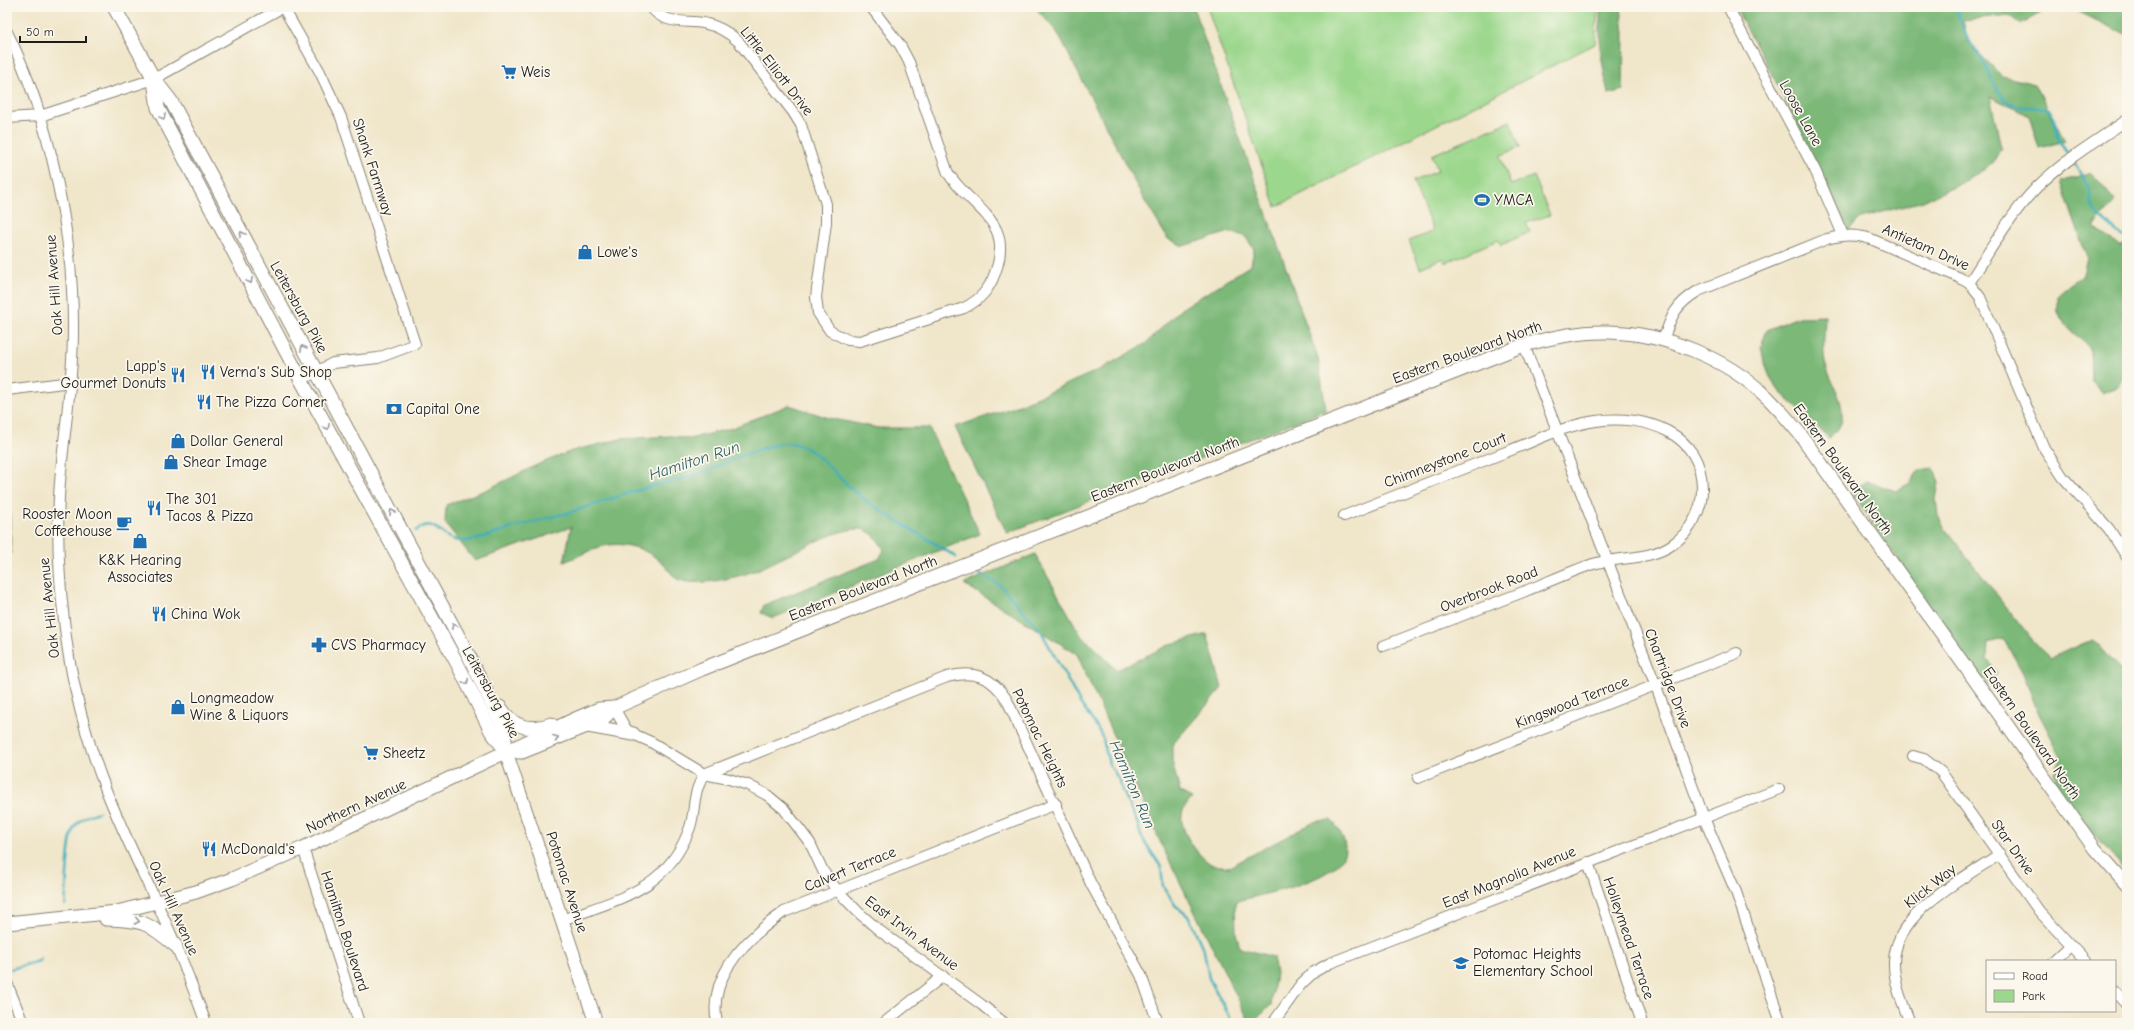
<svg xmlns="http://www.w3.org/2000/svg" width="2134" height="1030" viewBox="0 0 2134 1030" font-family="'Comic Neue',sans-serif">
	<rect width="100%" height="100%" fill="#fbf7ec"/>
	<filter id="ink" filterUnits="userSpaceOnUse"><feTurbulence type="fractalNoise" baseFrequency=".025" numOctaves="2"/><feDisplacementMap in="SourceGraphic" scale="8" xChannelSelector="R" yChannelSelector="G"/><feConvolveMatrix kernelMatrix="1 2 1 2 8 2 1 2 1" color-interpolation-filters="sRGB"/></filter>
	<filter id="wash" filterUnits="userSpaceOnUse"><feTurbulence type="fractalNoise" baseFrequency=".012" numOctaves="4" result="noise"/><feDisplacementMap in="SourceGraphic" scale="16" xChannelSelector="R" yChannelSelector="G"/><feGaussianBlur stdDeviation="0.9" result="paint"/><feColorMatrix in="noise" values="0 0 0 0 0 0 0 0 0 0 0 0 0 0 0 0 0 1.4 0 .05"/><feComposite in="paint" operator="in"/></filter>
	<g filter="url(#wash)">
		<rect width="100%" height="100%" fill="#f0e6ca"/>
		<g fill="#9bd78c" stroke="#5c7a54">
			<path d="M1207,7H1598L1595,44L1276,207Z"/>
			<path d="M1510,121L1520,147L1500,156L1511,185L1534,176L1550,215L1526,223L1530,232L1501,245L1498,240L1445,263L1443,258L1420,268L1409,241L1433,231L1413,181L1438,171L1432,155Z"/>
			<path d="M7,417L11,553L7,554Z"/>
		</g>
		<g fill="#7cb878" stroke="#4c6a4a">
			<path d="M1035,7H1193L1318,358L1326,410L1007,533L955,427L1017,406L1101,369L1145,344L1181,309L1251,265L1254,249L1245,236L1230,232L1183,246L1168,239L1143,198L1057,32Z"/>
			<path d="M1600,7H1621L1624,33L1623,90L1608,94L1600,48Z"/>
			<path d="M1735,7H2052L2020,24L2009,15L1963,20L1968,42L2002,76L2035,84L2065,141L2039,148L2029,116L1990,96L2001,148L1993,163L1967,181L1923,201L1861,218L1849,230L1772,74Z"/>
			<path d="M2073,7H2127V35L2077,11Z"/>
			<path d="M2091,172L2115,201L2093,227L2119,245H2127V371L2118,387L2102,393L2091,381L2090,348L2066,326L2058,312V295L2083,274L2087,258L2061,182Z"/>
			<path d="M1825,316C1825,331 1822,346 1825,362C1829,381 1850,406 1839,427C1837,431 1832,435 1829,438L1779,391L1770,377L1764,362L1761,346L1767,330L1798,317Z"/>
			<path d="M789,405L829,418L878,428H929L980,534L773,618L761,613L764,605L879,559L884,550C879,541 872,530 860,529C828,528 776,566 742,575C723,580 698,586 679,580C674,578 670,571 666,567C653,552 630,542 609,545C594,547 578,557 564,562L571,527L475,561L445,523L446,505L486,490L539,464L572,451L621,439L672,436L689,439L732,428Z"/>
			<path d="M1934,468L1939,483L1936,499L1938,516L1946,530L2038,647L2050,658C2066,653 2078,644 2094,640L2127,677V872L2058,793L2054,772L2062,758L2039,714L2023,673L2004,639L1988,643L1987,659L1997,673L1988,687L1974,678L1969,666L1852,492L1866,481L1896,491L1910,483L1919,470Z"/>
			<path d="M1035,554L1080,634L1117,670L1171,644L1207,634L1222,688L1172,745V761L1180,792L1192,798C1189,802 1185,806 1183,811C1176,827 1199,859 1213,865C1218,866 1224,866 1229,867L1316,821L1331,820C1338,828 1344,836 1345,847C1347,881 1259,894 1235,902L1236,933L1240,948L1273,957L1276,973L1271,1005L1253,1023H1250L1163,848L1077,654L964,584Z"/>
		</g>
		<g fill="none" stroke-linecap="round" stroke-linejoin="round">
			<g stroke="#41afbd" stroke-width="2.5">
				<path d="M1956,7C1958,15 1960,23 1964,31C1969,43 1978,53 1985,65C1992,79 1998,97 2013,105C2025,110 2037,105 2049,109L2054,118L2059,140L2069,155"/>
				<path d="M2072,160L2090,189L2091,203L2095,212L2117,233L2127,238"/>
				<path d="M416,531C434,516 438,535 455,540C466,543 483,538 493,534C520,524 547,519 574,511C598,503 622,495 646,488C663,483 680,480 696,475C718,467 769,441 790,443C813,446 826,464 841,479C874,512 918,531 956,557"/>
				<path d="M979,574L1000,585L1041,631L1080,703L1097,727L1103,739L1109,764L1120,781L1122,791L1137,822L1141,836L1161,867L1163,886L1175,905L1189,917L1204,951L1209,978L1233,1023"/>
				<path d="M65,905C67,889 67,837 75,826C81,818 89,815 99,812"/>
				<path d="M11,969L39,961L41,958"/>
			</g>
		</g>
	</g>
	<g filter="url(#ink)">
		<g fill="none" stroke-linecap="round" stroke-linejoin="round">
			<defs>
				<g id="minor">
					<path d="M283,7L320,72L341,117L415,344L378,358L333,363L301,380"/>
					<path d="M651,7C664,25 684,20 703,23C718,26 729,32 739,42L793,112L801,125L826,204V223L816,297L818,313L830,331L848,340L860,341L964,308C980,300 989,290 995,273C1015,220 972,210 948,173L909,62L900,45L871,7"/>
					<path d="M1728,7L1815,170L1843,235"/>
					<path d="M7,32C50,118 74,235 73,332C73,387 62,442 59,497C57,538 59,579 64,620C70,678 85,736 106,790C127,843 154,894 176,946C187,971 196,997 206,1023"/>
					<path d="M7,118L40,116L154,79L283,7"/>
					<path d="M1969,283C1990,251 2009,216 2036,188C2063,161 2096,141 2127,120"/>
					<path d="M1663,341C1671,316 1675,305 1698,291L1827,239C1843,235 1855,234 1871,239L1958,277L1969,283L1980,297L2044,448L2063,477L2109,529L2127,557"/>
					<path d="M1524,345L1656,686L1704,818L1736,892L1781,1023"/>
					<path d="M7,390L71,382"/>
					<path d="M1344,516C1398,495 1452,473 1506,452C1535,441 1565,425 1596,421C1644,414 1703,432 1702,490C1702,511 1690,532 1673,544C1649,561 1620,556 1593,564C1569,572 1546,583 1523,592C1476,610 1429,628 1383,646"/>
					<path d="M614,708L626,729L633,734L651,742L704,774L729,779L748,785L767,795L784,809L810,843L823,871L837,890L858,912L880,931L982,1005L1004,1023"/>
					<path d="M1913,756L1924,759L1941,772L2039,911L2085,961"/>
					<path d="M704,774L947,677C973,670 992,676 1007,700L1091,884L1141,975L1158,1023"/>
					<path d="M1418,778L1737,653"/>
					<path d="M303,848L359,1023"/>
					<path d="M1588,862L1642,1023"/>
					<path d="M562,920C617,899 666,891 689,830C694,818 693,806 696,794C697,787 701,781 704,774"/>
					<path d="M2054,961L2070,946"/>
					<path d="M7,983L23,1023"/>
					<path d="M2115,991L2127,1004"/>
					<path d="M717,1023C707,975 748,937 784,912L1056,804"/>
					<path d="M884,1023L943,976"/>
					<path d="M1273,1023L1301,984L1314,972L1330,963L1779,789"/>
					<path d="M1910,1023C1903,1004 1894,984 1894,964C1893,913 1963,879 2000,854"/>
				</g>
				<g id="major">
					<path d="M114,7L154,79L171,101L469,656L504,729L506,752L596,1023"/>
					<path d="M154,81L158,108L301,380L457,663L491,731L506,751"/>
					<path d="M500,707C513,727 528,732 551,724"/>
					<path d="M588,726L633,734"/>
					<path d="M518,752H522L602,720L614,708"/>
					<path d="M106,919C144,920 147,922 176,946"/>
					<path d="M7,923L117,912L196,892L232,879L303,848L573,720L599,709L614,708L702,669L1524,345C1552,337 1579,331 1608,332C1665,333 1726,358 1768,398C1779,409 1790,422 1800,434L2095,849L2127,885"/>
				</g>
			</defs>
			<use href="#minor" stroke="#868173" stroke-width="12"/>
			<use href="#major" stroke="#868173" stroke-width="15"/>
			<use href="#minor" stroke="#fff" stroke-width="10"/>
			<use href="#major" stroke="#fff" stroke-width="13"/>
		</g>
		<defs><path id="oneway-chevron" d="M-2-3.5L2.5 0L-2 3.5" fill="none" stroke-width="1.6" stroke-linecap="round" stroke-linejoin="round"/></defs>
		<g stroke="#999">
			<use href="#oneway-chevron" transform="translate(163 117) rotate(62)"/>
			<use href="#oneway-chevron" transform="translate(242 234) rotate(-117)"/>
			<use href="#oneway-chevron" transform="translate(250 281) rotate(62)"/>
			<use href="#oneway-chevron" transform="translate(303 348) rotate(-119)"/>
			<use href="#oneway-chevron" transform="translate(327 427) rotate(61)"/>
			<use href="#oneway-chevron" transform="translate(392 512) rotate(-118)"/>
			<use href="#oneway-chevron" transform="translate(454 626) rotate(-118)"/>
			<use href="#oneway-chevron" transform="translate(466 682) rotate(63)"/>
			<use href="#oneway-chevron" transform="translate(556 738) rotate(-22)"/>
			<use href="#oneway-chevron" transform="translate(137 921) rotate(11)"/>
		</g>
	</g>
	<defs>
		<symbol id="supermarket-bare" viewBox="-9 -9 18 18"><path d="M-6-5.5h2.5l.6 2H6L4.5 2H-2.5L-4.4-4H-6ZM-1.5 3.2a1.3 1.3 0 1 0 .1 0ZM3 3.2a1.3 1.3 0 1 0 .1 0Z" fill="#1f6fb2" stroke="#fbf7ec" stroke-width="2.5" paint-order="stroke"/></symbol>
		<symbol id="stadium-bare" viewBox="-9 -9 18 18"><path d="M0-5a6.5 5 0 1 0 0 10a6.5 5 0 1 0 0-10ZM-3.5-1.8h7v3.6h-7Z" fill="#1f6fb2" stroke="#fbf7ec" stroke-width="2.5" paint-order="stroke"/></symbol>
		<symbol id="shop-bare" viewBox="-9 -9 18 18"><path d="M-5-2.5h2.3a2.7 3.5 0 0 1 5.4 0H5L5.5 6h-11ZM-1.5-2.5h3a1.5 2.3 0 0 0-3 0Z" fill="#1f6fb2" stroke="#fbf7ec" stroke-width="2.5" paint-order="stroke"/></symbol>
		<symbol id="restaurant-bare" viewBox="-9 -9 18 18"><path d="M-5-6h1v4h1v-4h1v4h1v-4h1v5L-1.5 .5V6h-2V.5L-5-1ZM5-6V6H3V1.5H1.5Q1.5-4 5-6Z" fill="#1f6fb2" stroke="#fbf7ec" stroke-width="2.5" paint-order="stroke"/></symbol>
		<symbol id="bank-bare" viewBox="-9 -9 18 18"><path d="M-6-4H6V4H-6ZM0-2.3a2.3 2.3 0 1 0 0 4.6a2.3 2.3 0 1 0 0-4.6Z" fill="#1f6fb2" stroke="#fbf7ec" stroke-width="2.5" paint-order="stroke"/></symbol>
		<symbol id="cafe-bare" viewBox="-9 -9 18 18"><path d="M-5.5-4.5H6V0H3Q3 3.5 0 3.5H-2.5Q-5.5 3.5-5.5 0ZM3-3.2v2h1.7v-2ZM-6 4.5H4V6H-6Z" fill="#1f6fb2" stroke="#fbf7ec" stroke-width="2.5" paint-order="stroke"/></symbol>
		<symbol id="pharmacy-bare" viewBox="-9 -9 18 18"><path d="M-2-6h4v4h4v4h-4v4h-4v-4h-4v-4h4Z" fill="#1f6fb2" stroke="#fbf7ec" stroke-width="2.5" paint-order="stroke"/></symbol>
		<symbol id="school-bare" viewBox="-9 -9 18 18"><path d="M0-5L7-2L0 1L-7-2ZM-4 1L0 2.5L4 1V4Q0 6-4 4Z" fill="#1f6fb2" stroke="#fbf7ec" stroke-width="2.5" paint-order="stroke"/></symbol>
	</defs>
	<g fill-rule="evenodd">
		<use href="#supermarket-bare" x="498" y="61" width="22" height="22"/>
		<use href="#stadium-bare" x="1471" y="189" width="22" height="22"/>
		<use href="#shop-bare" x="574" y="241" width="22" height="22"/>
		<use href="#restaurant-bare" x="197" y="361" width="22" height="22"/>
		<use href="#restaurant-bare" x="167" y="364" width="22" height="22"/>
		<use href="#restaurant-bare" x="193" y="391" width="22" height="22"/>
		<use href="#bank-bare" x="383" y="398" width="22" height="22"/>
		<use href="#shop-bare" x="167" y="430" width="22" height="22"/>
		<use href="#shop-bare" x="160" y="451" width="22" height="22"/>
		<use href="#restaurant-bare" x="143" y="497" width="22" height="22"/>
		<use href="#cafe-bare" x="113" y="512" width="22" height="22"/>
		<use href="#shop-bare" x="129" y="530" width="22" height="22"/>
		<use href="#restaurant-bare" x="148" y="603" width="22" height="22"/>
		<use href="#pharmacy-bare" x="308" y="634" width="22" height="22"/>
		<use href="#shop-bare" x="167" y="696" width="22" height="22"/>
		<use href="#supermarket-bare" x="360" y="742" width="22" height="22"/>
		<use href="#restaurant-bare" x="198" y="838" width="22" height="22"/>
		<use href="#school-bare" x="1450" y="952" width="22" height="22"/>
	</g>
	<g text-anchor="middle" stroke-width="3.5" stroke-linejoin="round" paint-order="stroke">
		<g font-size="15" fill="#1c1c1c" stroke="#fbf7ec">
			<text transform="translate(777 71) rotate(52)" y="5">Little Elliott Drive</text>
			<text transform="translate(1801 113) rotate(61)" y="5">Loose Lane</text>
			<text transform="translate(373 167) rotate(72)" y="5">Shank Farmway</text>
			<text transform="translate(1926 247) rotate(24)" y="5">Antietam Drive</text>
			<text transform="translate(54 285) rotate(-94)" y="5">Oak Hill Avenue</text>
			<text transform="translate(299 307) rotate(61)" y="5">Leitersburg Pike</text>
			<text transform="translate(1467 352) rotate(-20)" y="5">Eastern Boulevard North</text>
			<text transform="translate(1445 460) rotate(-21)" y="5">Chimneystone Court</text>
			<text transform="translate(1165 469) rotate(-21)" y="5">Eastern Boulevard North</text>
			<text transform="translate(1843 469) rotate(54)" y="5">Eastern Boulevard North</text>
			<text transform="translate(863 588) rotate(-21)" y="5">Eastern Boulevard North</text>
			<text transform="translate(1489 589) rotate(-21)" y="5">Overbrook Road</text>
			<text transform="translate(49 608) rotate(-96)" y="5">Oak Hill Avenue</text>
			<text transform="translate(1668 678) rotate(69)" y="5">Chartridge Drive</text>
			<text transform="translate(491 692) rotate(61)" y="5">Leitersburg Pike</text>
			<text transform="translate(1572 702) rotate(-21)" y="5">Kingswood Terrace</text>
			<text transform="translate(2032 733) rotate(55)" y="5">Eastern Boulevard North</text>
			<text transform="translate(1040 738) rotate(64)" y="5">Potomac Heights</text>
			<text transform="translate(356 806) rotate(-25)" y="5">Northern Avenue</text>
			<text transform="translate(2013 847) rotate(55)" y="5">Star Drive</text>
			<text transform="translate(850 869) rotate(-22)" y="5">Calvert Terrace</text>
			<text transform="translate(1509 877) rotate(-22)" y="5">East Magnolia Avenue</text>
			<text transform="translate(567 882) rotate(72)" y="5">Potomac Avenue</text>
			<text transform="translate(1930 886) rotate(-38)" y="5">Klick Way</text>
			<text transform="translate(174 908) rotate(66)" y="5">Oak Hill Avenue</text>
			<text transform="translate(345 931) rotate(72)" y="5">Hamilton Boulevard</text>
			<text transform="translate(912 933) rotate(37)" y="5">East Irvin Avenue</text>
			<text transform="translate(1629 938) rotate(71)" y="5">Holleymead Terrace</text>
		</g>
		<g font-size="15" fill="#1c1c1c" stroke="#fbf7ec" text-anchor="start">
			<text x="521" y="77">Weis</text>
			<text x="1494" y="205">YMCA</text>
			<text x="597" y="257">Lowe's</text>
			<text x="166" y="371" text-anchor="end">Lapp's<tspan x="166" dy="17">Gourmet Donuts</tspan></text>
			<text x="220" y="377">Verna's Sub Shop</text>
			<text x="216" y="407">The Pizza Corner</text>
			<text x="406" y="414">Capital One</text>
			<text x="190" y="446">Dollar General</text>
			<text x="183" y="467">Shear Image</text>
			<text x="166" y="504">The 301<tspan x="166" dy="17">Tacos &amp; Pizza</tspan></text>
			<text x="112" y="519" text-anchor="end">Rooster Moon<tspan x="112" dy="17">Coffeehouse</tspan></text>
			<text x="140" y="565" text-anchor="middle">K&amp;K Hearing<tspan x="140" dy="17">Associates</tspan></text>
			<text x="171" y="619">China Wok</text>
			<text x="331" y="650">CVS Pharmacy</text>
			<text x="190" y="703">Longmeadow<tspan x="190" dy="17">Wine &amp; Liquors</tspan></text>
			<text x="383" y="758">Sheetz</text>
			<text x="221" y="854">McDonald's</text>
			<text x="1473" y="959">Potomac Heights<tspan x="1473" dy="17">Elementary School</tspan></text>
		</g>
		<g font-size="16" font-style="italic" fill="#2d5e64" stroke="#fbf7ec">
			<text transform="translate(694 460) rotate(-18)" y="6">Hamilton Run</text>
			<text transform="translate(1133 784) rotate(67)" y="6">Hamilton Run</text>
		</g>
	</g>
	<rect width="2134" height="1030" fill="none" stroke="#fbf7ec" stroke-width="24"/>
	<rect x="1986" y="960" width="130" height="52" fill="#fbf7ec" stroke="#a29f99"/>
	<rect x="1994" y="973" width="20" height="6" fill="#ffffff" stroke="#a29f99"/>
	<text x="2022" y="980" font-size="12" fill="#1c1c1c">Road</text>
	<rect x="1994" y="990" width="20" height="12" fill="#9bd78c" stroke="#a29f99"/>
	<text x="2022" y="1000" font-size="12" fill="#1c1c1c">Park</text>
	<path d="M20 36v6h66v-6" fill="none" stroke="#1c1c1c" stroke-width="2"/>
	<text x="26" y="36" font-size="12" fill="#1c1c1c" stroke="#fbf7ec" stroke-width="3" paint-order="stroke">50 m</text>
</svg>
